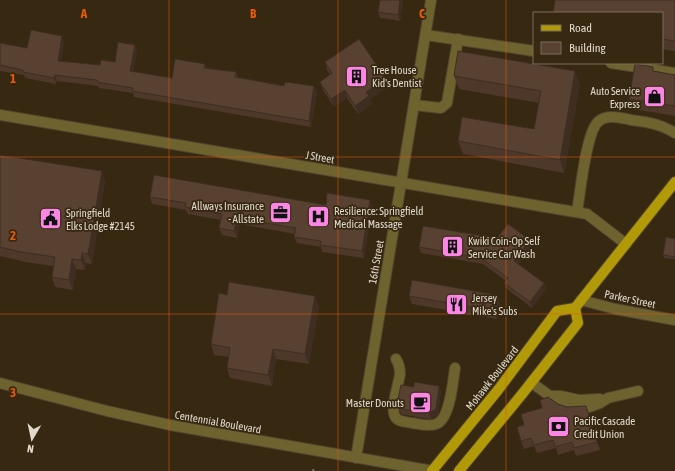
<svg xmlns="http://www.w3.org/2000/svg" width="675" height="471" viewBox="0 0 675 471" font-family="'Asap Condensed',sans-serif">
	<rect width="100%" height="100%" fill="#362811"/>
	<g fill="none" stroke-linecap="round" stroke-linejoin="round">
		<defs>
			<g id="minor">
				<path d="M426,35L534,51"/>
				<path d="M611,63L675,73"/>
				<path d="M414,105L441,108L447,103L458,39"/>
				<path d="M0,115L587,214L626,244"/>
				<path d="M577,212C580,195 586,130 599,121C608,114 621,118 631,120C647,122 661,124 675,133"/>
				<path d="M581,300L615,309L675,320"/>
				<path d="M396,359C399,364 400,368 400,374C399,384 388,412 397,419C401,422 407,422 412,423C419,424 428,427 436,424C450,420 453,381 455,368"/>
				<path d="M0,383L107,411L170,425L433,471"/>
				<path d="M532,383L565,407L572,409H579L589,407L600,403L608,398L638,391"/>
				<path d="M551,396H561L579,400L600,399"/>
				<path d="M356,458L431,0"/>
			</g>
			<g id="major">
				<path d="M432,471L498,390L557,311L575,308L675,182"/>
				<path d="M459,471L523,393L578,323L575,308"/>
			</g>
		</defs>
		<use href="#minor" stroke="#51442f" stroke-width="12"/>
		<use href="#major" stroke="#51442f" stroke-width="12"/>
		<path stroke="#796d5a" stroke-width="2.5" stroke-dasharray="2 3" stroke-linecap="butt" d="M313,471L314,468"/>
		<use href="#minor" stroke="#6e632e" stroke-width="10"/>
		<use href="#major" stroke="#b29907" stroke-width="10"/>
	</g>
	<g fill="#4d382a">
		<path d="M380,0H403L400,21L380,18L378,12Z"/>
		<path d="M675,0V51L662,49V13Z"/>
		<path d="M64,42L61,61L100,65L115,62L137,51L133,72L172,78L205,64L206,68L236,72L238,77L317,92L311,127L134,97L133,93L99,88L98,86L57,81L56,84L25,78L24,75L0,71V43L27,48Z"/>
		<path d="M325,62L386,79L388,87L370,99L372,104L358,114L347,98L334,107L323,90L320,82L330,75L327,70Z"/>
		<path d="M655,71L675,75V116L633,109L629,99Z"/>
		<path d="M454,76L580,84L564,173L463,154L458,141L534,129L539,103L459,89Z"/>
		<path d="M0,155L105,181L92,264L86,263L85,270L76,269L73,290L55,287L52,277L53,266L25,262L0,256Z"/>
		<path d="M150,197L372,207L364,258L322,252L321,247L297,243L294,237L295,234L239,224L237,238L222,235L219,228L221,220L188,214L186,210L152,204Z"/>
		<path d="M497,238L530,240L532,246L518,264L544,283L546,289L532,308L507,289L504,283L506,281L483,264L421,253L419,247Z"/>
		<path d="M675,239V259L664,258L663,255Z"/>
		<path d="M497,295L500,303L497,319L412,304L409,296Z"/>
		<path d="M319,306L309,364L276,359L272,386L230,378L227,368L229,357L214,355L211,344Z"/>
		<path d="M439,386L441,391L438,414L431,419L422,418L401,414L399,408L414,387Z"/>
		<path d="M558,404L589,414L600,450L576,456L574,450L558,455L556,448L537,453L534,446L524,449L521,441L524,425L542,408Z"/>
	</g>
	<g fill="#3e2e22">
		<path d="M400,0H403L400,21L398,15Z"/>
		<path d="M62,36L64,42L60,67L58,61Z"/>
		<path d="M135,45L137,51L132,77L130,71Z"/>
		<path d="M575,71L580,84L564,173L560,160Z"/>
		<path d="M55,75L57,81L56,84L54,78Z"/>
		<path d="M386,79L388,87L370,99L372,104L358,114L355,106L366,92Z"/>
		<path d="M314,86L317,92L311,127L309,121Z"/>
		<path d="M345,90L347,98L334,107L331,99Z"/>
		<path d="M102,171L105,181L92,264L88,254Z"/>
		<path d="M370,200L372,207L364,258L362,251Z"/>
		<path d="M237,218L239,224L237,238L234,231Z"/>
		<path d="M530,240L532,246L516,267L514,261Z"/>
		<path d="M82,253L86,263L85,270L81,260Z"/>
		<path d="M72,259L76,269L73,290L69,280Z"/>
		<path d="M544,283L546,289L532,308L530,302Z"/>
		<path d="M497,295L500,303L497,319L494,311Z"/>
		<path d="M315,296L319,306L309,364L305,354Z"/>
		<path d="M273,349L276,359L272,386L268,375Z"/>
		<path d="M439,386L441,391L438,414L431,419L429,413Z"/>
		<path d="M586,406L589,414L600,450L597,442Z"/>
	</g>
	<g fill="#594131" stroke="#3e2e22">
		<path d="M380,0H400L398,15L378,12Z"/>
		<path d="M555,0H675V41L662,39V13H553Z"/>
		<path d="M31,30L62,36L58,61L100,65L101,60L115,62L118,42L135,45L130,71L172,78L175,59L205,64L204,68L236,72L235,77L284,86L285,82L314,86L309,121L132,91L133,88L97,82V80L55,75L54,78L23,72V70L0,65V43L27,48Z"/>
		<path d="M359,39L386,79L366,92L369,96L355,106L345,90L331,99L320,82L332,73L325,62Z"/>
		<path d="M458,51L575,71L560,160L458,141L462,117L534,129L541,91L454,76Z"/>
		<path d="M635,64L653,67V71L675,75V106L629,99Z"/>
		<path d="M0,155L102,171L88,254L82,253L81,260L72,259L69,280L52,277L55,257L21,252L0,247Z"/>
		<path d="M154,175L326,205L327,193L370,200L362,251L320,245L321,241L294,237L296,228L237,218L234,231L219,228L222,214L185,207L186,203L150,197Z"/>
		<path d="M508,224L530,240L514,261L544,283L530,302L504,283L508,278L481,258L419,247L423,226L497,238Z"/>
		<path d="M666,237L675,239V257L663,255Z"/>
		<path d="M412,280L497,295L494,311L409,296Z"/>
		<path d="M229,282L315,296L305,354L273,349L268,375L227,368L230,348L211,344L219,293L227,295Z"/>
		<path d="M414,382L439,386L436,409L429,413H420L399,408L398,399L401,385L414,387Z"/>
		<path d="M548,397L558,404L567,407L586,406L597,442L574,448L572,442L555,447L553,440L534,445L531,438L521,441L517,427L524,425L521,414L542,408L540,400Z"/>
	</g>
	<path fill="none" stroke="#e8590c" stroke-width="1" stroke-opacity="0.55" d="M169,0V471M338,0V471M506,0V471M0,157H675M0,314H675"/>
	<defs>
		<symbol id="building-square" viewBox="-11 -11 22 22"><rect x="-9" y="-9" width="18" height="18" rx="4" fill="#fc86e4" stroke="#362811"/><path d="M-4-6H4V6H1V3H-1V6H-4ZM-2.5-4.3h1.7v1.8h-1.7ZM.8-4.3h1.7v1.8H.8ZM-2.5-1h1.7V.8h-1.7ZM.8-1h1.7V.8H.8Z" fill="#111"/></symbol>
		<symbol id="shop-square" viewBox="-11 -11 22 22"><rect x="-9" y="-9" width="18" height="18" rx="4" fill="#fc86e4" stroke="#362811"/><path d="M-5-2.5h2.3a2.7 3.5 0 0 1 5.4 0H5L5.5 6h-11ZM-1.5-2.5h3a1.5 2.3 0 0 0-3 0Z" fill="#111"/></symbol>
		<symbol id="office-square" viewBox="-11 -11 22 22"><rect x="-9" y="-9" width="18" height="18" rx="4" fill="#fc86e4" stroke="#362811"/><path d="M-6-3h4V-5.5h4V-3h4V5H-6ZM-1-4.5V-3h2v-1.5ZM-6 0V1H6V0Z" fill="#111"/></symbol>
		<symbol id="hospital-square" viewBox="-11 -11 22 22"><rect x="-9" y="-9" width="18" height="18" rx="4" fill="#fc86e4" stroke="#362811"/><path d="M-5-5h3v3.5h4V-5h3V5h-3V1.5h-4V5h-3Z" fill="#111"/></symbol>
		<symbol id="civic-square" viewBox="-11 -11 22 22"><rect x="-9" y="-9" width="18" height="18" rx="4" fill="#fc86e4" stroke="#362811"/><path d="M-.6-6.5H3V-4.5H.6V-3L4-1V1h2V6H-6V1h2V-1L-.6-3ZM-1.2 2.5V6h2.4V2.5Z" fill="#111"/></symbol>
		<symbol id="restaurant-square" viewBox="-11 -11 22 22"><rect x="-9" y="-9" width="18" height="18" rx="4" fill="#fc86e4" stroke="#362811"/><path d="M-5-6h1v4h1v-4h1v4h1v-4h1v5L-1.5 .5V6h-2V.5L-5-1ZM5-6V6H3V1.5H1.5Q1.5-4 5-6Z" fill="#111"/></symbol>
		<symbol id="cafe-square" viewBox="-11 -11 22 22"><rect x="-9" y="-9" width="18" height="18" rx="4" fill="#fc86e4" stroke="#362811"/><path d="M-5.5-4.5H6V0H3Q3 3.5 0 3.5H-2.5Q-5.5 3.5-5.5 0ZM3-3.2v2h1.7v-2ZM-6 4.5H4V6H-6Z" fill="#111"/></symbol>
		<symbol id="bank-square" viewBox="-11 -11 22 22"><rect x="-9" y="-9" width="18" height="18" rx="4" fill="#fc86e4" stroke="#362811"/><path d="M-6-4H6V4H-6ZM0-2.3a2.3 2.3 0 1 0 0 4.6a2.3 2.3 0 1 0 0-4.6Z" fill="#111"/></symbol>
	</defs>
	<g fill-rule="evenodd">
		<use href="#building-square" x="344" y="64" width="25" height="25"/>
		<use href="#shop-square" x="642" y="84" width="25" height="25"/>
		<use href="#office-square" x="268" y="200" width="25" height="25"/>
		<use href="#hospital-square" x="306" y="204" width="25" height="25"/>
		<use href="#civic-square" x="38" y="206" width="25" height="25"/>
		<use href="#building-square" x="440" y="234" width="25" height="25"/>
		<use href="#restaurant-square" x="444" y="292" width="25" height="25"/>
		<use href="#cafe-square" x="408" y="390" width="25" height="25"/>
		<use href="#bank-square" x="546" y="414" width="25" height="25"/>
	</g>
	<g text-anchor="middle" stroke-width="3.5" stroke-linejoin="round" paint-order="stroke">
		<g font-size="11" fill="#e1d8ca" stroke="#362811" text-anchor="start">
			<text x="372" y="74">Tree House<tspan x="372" dy="13">Kid's Dentist</tspan></text>
			<text x="640" y="95" text-anchor="end">Auto Service<tspan x="640" dy="13">Express</tspan></text>
			<text x="264" y="210" text-anchor="end">Allways Insurance<tspan x="264" dy="13">- Allstate</tspan></text>
			<text x="334" y="215">Resilience: Springfield<tspan x="334" dy="13">Medical Massage</tspan></text>
			<text x="66" y="217">Springfield<tspan x="66" dy="13">Elks Lodge #2145</tspan></text>
			<text x="468" y="245">Kwiki Coin-Op Self<tspan x="468" dy="13">Service Car Wash</tspan></text>
			<text x="472" y="302">Jersey<tspan x="472" dy="13">Mike's Subs</tspan></text>
			<text x="404" y="407" text-anchor="end">Master Donuts</text>
			<text x="574" y="425">Pacific Cascade<tspan x="574" dy="13">Credit Union</tspan></text>
		</g>
		<g font-size="11" fill="#e1d8ca" stroke="#362811">
			<text transform="translate(320 157) rotate(10)" y="4">J Street</text>
			<text transform="translate(376 262) rotate(-80)" y="4">16th Street</text>
			<text transform="translate(630 299) rotate(12)" y="4">Parker Street</text>
			<text transform="translate(492 378) rotate(-52)" y="4">Mohawk Boulevard</text>
			<text transform="translate(218 422) rotate(10)" y="4">Centennial Boulevard</text>
		</g>
	</g>
	<g font-size="13" text-anchor="middle" font-weight="bold" fill="#e8590c" stroke="#362811" stroke-width="3.5" stroke-linejoin="round" paint-order="stroke">
		<text x="84" y="18">A</text>
		<text x="253" y="18">B</text>
		<text x="422" y="18">C</text>
		<text x="13" y="83">1</text>
		<text x="13" y="240">2</text>
		<text x="13" y="397">3</text>
	</g>
	<rect x="533" y="12" width="130" height="52" fill="#362811" stroke="#7a6e5b"/>
	<rect x="541" y="25" width="20" height="6" fill="#b29907" stroke="#7a6e5b"/>
	<text x="569" y="32" font-size="12" fill="#e1d8ca">Road</text>
	<rect x="541" y="42" width="20" height="12" fill="#594131" stroke="#7a6e5b"/>
	<text x="569" y="52" font-size="12" fill="#e1d8ca">Building</text>
	<g transform="translate(32 439) rotate(189)" stroke="#362811" stroke-width="3" paint-order="stroke">
	<path d="M0-3L7 15L0 10L-7 15Z" fill="#e1d8ca"/>
	<text y="-6" font-size="11" font-weight="bold" text-anchor="middle" fill="#e1d8ca">N</text>
	</g>
</svg>
